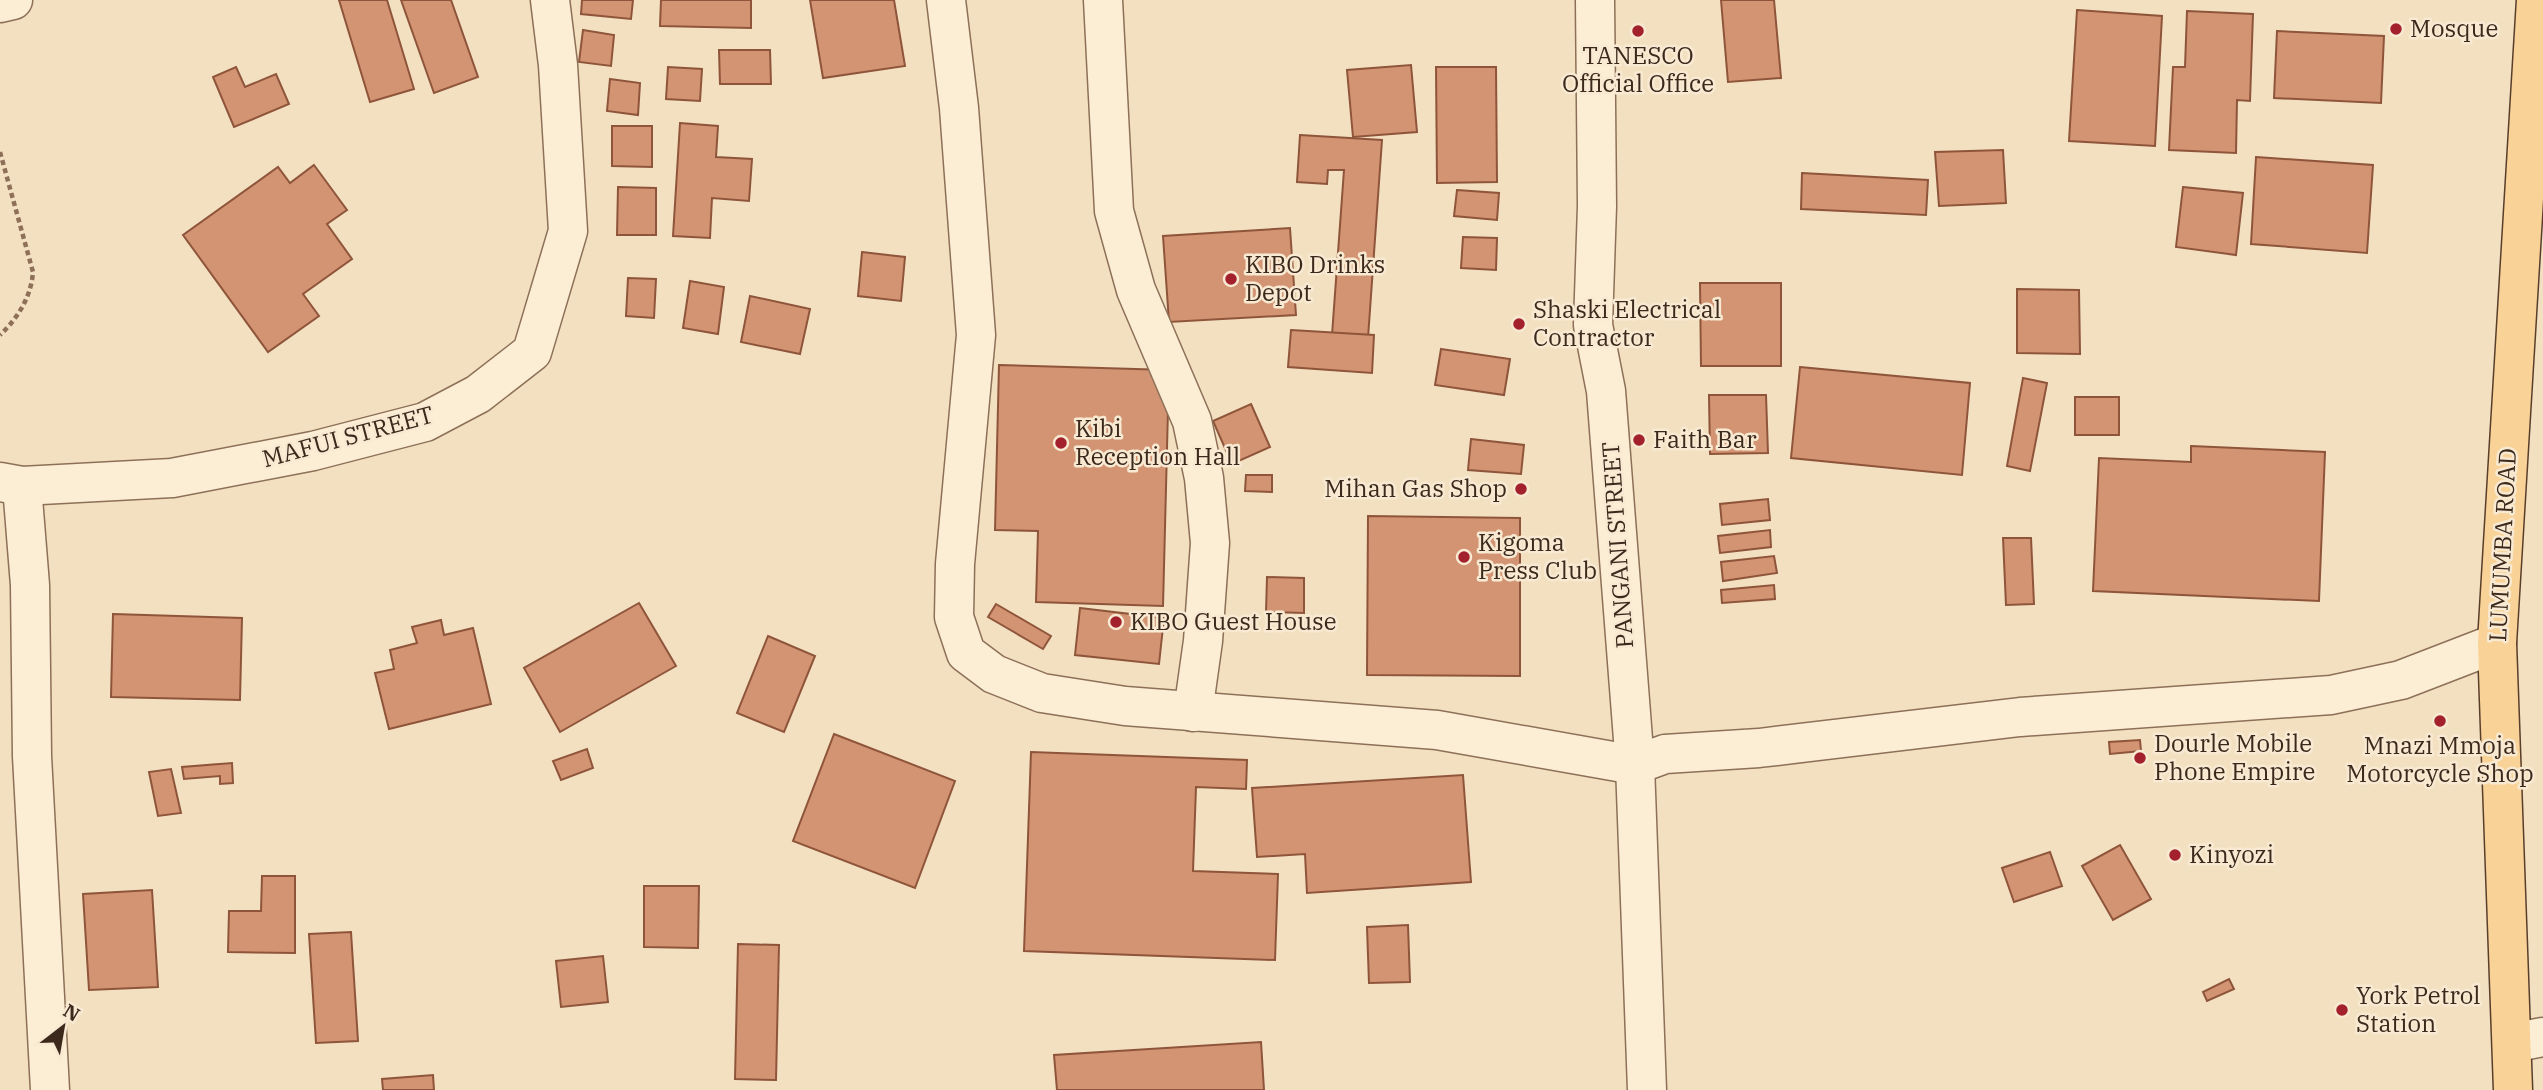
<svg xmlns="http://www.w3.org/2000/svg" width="2543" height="1090" viewBox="0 0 2543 1090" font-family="'IBM Plex Serif',serif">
	<rect width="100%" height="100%" fill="#f2e0c1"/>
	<g fill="#d39474" stroke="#8f553a" stroke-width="2">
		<path d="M339,0H387L414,89L370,102Z"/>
		<path d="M401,0H451L478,77L434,93Z"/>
		<path d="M582,0H633L631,19L581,14Z"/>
		<path d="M661,0H751V28L660,26Z"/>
		<path d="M810,0H894L905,66L823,78Z"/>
		<path d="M1721,0H1774L1781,78L1728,82Z"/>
		<path d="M2077,10L2162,16L2155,146L2069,141Z"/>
		<path d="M2187,11L2253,14L2250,101L2237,100L2236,153L2169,150L2173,67H2185Z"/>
		<path d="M583,30L614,35L611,66L579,62Z"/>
		<path d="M2277,31L2384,36L2381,103L2274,98Z"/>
		<path d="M719,50H770L771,84H720Z"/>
		<path d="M1411,65L1417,132L1353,137L1347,70Z"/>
		<path d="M236,67L245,87L276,74L289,104L234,127L213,77Z"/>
		<path d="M668,67L702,69L700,101L666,99Z"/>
		<path d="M1436,67H1496L1497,182L1437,183Z"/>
		<path d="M610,79L640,83L638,115L607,111Z"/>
		<path d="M680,123L718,126L716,157L752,159L749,201L712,198L710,238L673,236Z"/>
		<path d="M612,126H652V167L612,166Z"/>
		<path d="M1300,135L1382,140L1368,338L1332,335L1344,170H1328L1327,184L1297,182Z"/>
		<path d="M2003,150L2006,203L1939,206L1935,152Z"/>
		<path d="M2256,157L2373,165L2367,253L2251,244Z"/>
		<path d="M314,165L347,210L327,224L352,259L303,294L319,316L268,352L183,235L278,167L290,183Z"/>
		<path d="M1802,173L1928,180L1926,215L1801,209Z"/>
		<path d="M618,187L656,188V235H617Z"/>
		<path d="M2183,187L2243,193L2236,255L2176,247Z"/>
		<path d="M1457,190L1499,193L1497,220L1454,216Z"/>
		<path d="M1290,228L1296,315L1169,322L1163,236Z"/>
		<path d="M1463,237L1497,238L1496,270L1461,268Z"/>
		<path d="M862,252L905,257L901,301L858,296Z"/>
		<path d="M628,278L656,279L654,318L626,316Z"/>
		<path d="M690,281L724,287L718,334L683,328Z"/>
		<path d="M1700,283H1781V366H1701Z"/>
		<path d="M2017,289L2079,290L2080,354L2017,353Z"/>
		<path d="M750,296L810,309L800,354L741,342Z"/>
		<path d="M1291,330L1374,335L1372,373L1288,367Z"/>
		<path d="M1441,349L1510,359L1504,395L1435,385Z"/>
		<path d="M999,365L1169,370L1163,606L1036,602L1038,531L995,530Z"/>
		<path d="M1800,367L1970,383L1962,475L1791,458Z"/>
		<path d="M2023,378L2047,383L2030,471L2007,466Z"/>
		<path d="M1709,395H1766L1768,453L1710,454Z"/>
		<rect x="2075" y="397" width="44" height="38"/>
		<path d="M1251,404L1270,447L1232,464L1213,421Z"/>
		<path d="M1471,439L1524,445L1521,474L1468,470Z"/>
		<path d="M2191,446L2325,452L2319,601L2093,591L2099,458L2191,462Z"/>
		<path d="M1246,475H1272V492L1245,491Z"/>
		<path d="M1768,499L1770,520L1722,525L1720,504Z"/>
		<path d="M1368,516L1520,518V676L1367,675Z"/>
		<path d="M1770,530L1771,547L1720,553L1718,536Z"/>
		<path d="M2003,538H2031L2034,604L2006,605Z"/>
		<path d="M1774,556L1777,573L1723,581L1721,562Z"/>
		<path d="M1267,577L1304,578V613L1266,612Z"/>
		<path d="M1774,585L1775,599L1722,603L1721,590Z"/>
		<path d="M639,603L676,666L560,732L524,668Z"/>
		<path d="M996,604L1051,636L1043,649L988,617Z"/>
		<path d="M1080,608L1164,618L1159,664L1075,655Z"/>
		<path d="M113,614L242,618L240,700L111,697Z"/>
		<path d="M441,620L444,635L473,628L491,704L389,729L375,673L394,669L390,650L417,643L412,627Z"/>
		<path d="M768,636L815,656L784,732L737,713Z"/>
		<path d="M834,734L955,781L915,888L793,841Z"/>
		<path d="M2140,740L2141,751L2110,754L2109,742Z"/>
		<path d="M587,749L593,768L561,780L553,761Z"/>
		<path d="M1031,752L1247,760L1246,789L1196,787L1193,871L1278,874L1275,960L1024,951Z"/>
		<path d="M232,763L233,783L220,784V776L184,779L182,767Z"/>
		<path d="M171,769L181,813L158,816L149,772Z"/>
		<path d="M1463,775L1471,882L1307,893L1305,854L1257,857L1252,788Z"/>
		<path d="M2120,845L2151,899L2113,920L2082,866Z"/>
		<path d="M2050,852L2062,886L2014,902L2002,868Z"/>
		<path d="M262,876H295V953L228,952L229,911H261Z"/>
		<path d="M644,886H699L698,948L644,947Z"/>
		<path d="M152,890L158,987L89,990L83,894Z"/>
		<path d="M1408,925L1410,982L1369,983L1367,927Z"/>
		<path d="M351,932L358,1041L316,1043L309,934Z"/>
		<path d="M738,944L779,945L776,1080L735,1079Z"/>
		<path d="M603,956L608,1002L561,1007L556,961Z"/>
		<path d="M2229,979L2234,989L2207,1001L2203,992Z"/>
		<path d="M1261,1042L1264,1090H1057L1054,1055Z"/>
		<path d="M433,1075L434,1090H383L382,1079Z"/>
	</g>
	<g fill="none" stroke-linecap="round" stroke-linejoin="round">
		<defs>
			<g id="minor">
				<path d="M946,0L959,108L976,335L955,564L954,617L966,653L994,674L1042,693L1125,706L1437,730L1635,765L1665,754L1759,748L2020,717L2331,695L2401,680L2497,643"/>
				<path d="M1103,0L1114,211L1136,290L1192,421L1204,478L1210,543L1203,641L1193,712"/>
				<path d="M1595,0L1597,206L1593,325L1606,391L1635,765L1647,1090"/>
				<path d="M0,3L13,0"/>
				<path d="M0,482L22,486L172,478L313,451L425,422L478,394L532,352L568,231L558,65L550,0"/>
				<path d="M22,486L30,585L32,756L50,1090"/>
				<path d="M2512,1043L2543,1037"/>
			</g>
			<path id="major" d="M2513,1090L2497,643L2536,0"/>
		</defs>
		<use href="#minor" stroke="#8d7057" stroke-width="41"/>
		<use href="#major" stroke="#5a3e2c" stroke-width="41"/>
		<path stroke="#8d7057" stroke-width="4.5" stroke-dasharray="5 3.5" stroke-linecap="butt" d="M0,152L33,272C31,297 18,318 0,335"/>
		<use href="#minor" stroke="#fcedd5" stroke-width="38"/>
		<use href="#major" stroke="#f8d296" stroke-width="38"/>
	</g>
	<g fill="#a2212c" stroke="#f8ead2" stroke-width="2.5">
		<circle cx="2396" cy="29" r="7"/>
		<circle cx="1638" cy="31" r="7"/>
		<circle cx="1231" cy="279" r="7"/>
		<circle cx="1519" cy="324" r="7"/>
		<circle cx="1639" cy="440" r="7"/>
		<circle cx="1061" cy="443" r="7"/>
		<circle cx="1521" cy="489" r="7"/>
		<circle cx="1464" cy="557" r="7"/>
		<circle cx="1116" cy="622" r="7"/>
		<circle cx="2440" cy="721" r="7"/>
		<circle cx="2140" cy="758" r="7"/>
		<circle cx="2175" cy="855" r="7"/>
		<circle cx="2342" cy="1010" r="7"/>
	</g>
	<g text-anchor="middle" stroke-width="5" stroke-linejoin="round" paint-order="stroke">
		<g font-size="24" fill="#3c291c" stroke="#f8ead2" text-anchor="start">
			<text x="2410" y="37">Mosque</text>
			<text x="1638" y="64" text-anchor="middle">TANESCO<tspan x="1638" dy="28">Official Office</tspan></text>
			<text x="1245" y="273">KIBO Drinks<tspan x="1245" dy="28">Depot</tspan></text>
			<text x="1533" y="318">Shaski Electrical<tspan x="1533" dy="28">Contractor</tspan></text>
			<text x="1075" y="437">Kibi<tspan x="1075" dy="28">Reception Hall</tspan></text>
			<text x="1653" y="448">Faith Bar</text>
			<text x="1507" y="497" text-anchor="end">Mihan Gas Shop</text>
			<text x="1478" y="551">Kigoma<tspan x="1478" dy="28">Press Club</tspan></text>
			<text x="1130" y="630">KIBO Guest House</text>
			<text x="2154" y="752">Dourle Mobile<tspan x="2154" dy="28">Phone Empire</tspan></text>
			<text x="2440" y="754" text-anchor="middle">Mnazi Mmoja<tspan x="2440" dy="28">Motorcycle Shop</tspan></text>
			<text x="2189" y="863">Kinyozi</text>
			<text x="2356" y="1004">York Petrol<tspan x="2356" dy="28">Station</tspan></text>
		</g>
		<g font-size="24" fill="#3c291c" stroke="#f8ead2">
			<text transform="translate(348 437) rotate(-15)" y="8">MAFUI STREET</text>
			<text transform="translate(1618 545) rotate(-94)" y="8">PANGANI STREET</text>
			<text transform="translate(2503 545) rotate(-87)" y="8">LUMUMBA ROAD</text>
		</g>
	</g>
	<g transform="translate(63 1027) rotate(31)" stroke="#f8ead2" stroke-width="5" paint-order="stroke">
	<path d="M0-5L12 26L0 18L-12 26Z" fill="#3c291c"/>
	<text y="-10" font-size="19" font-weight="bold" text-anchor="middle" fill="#3c291c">N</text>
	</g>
</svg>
